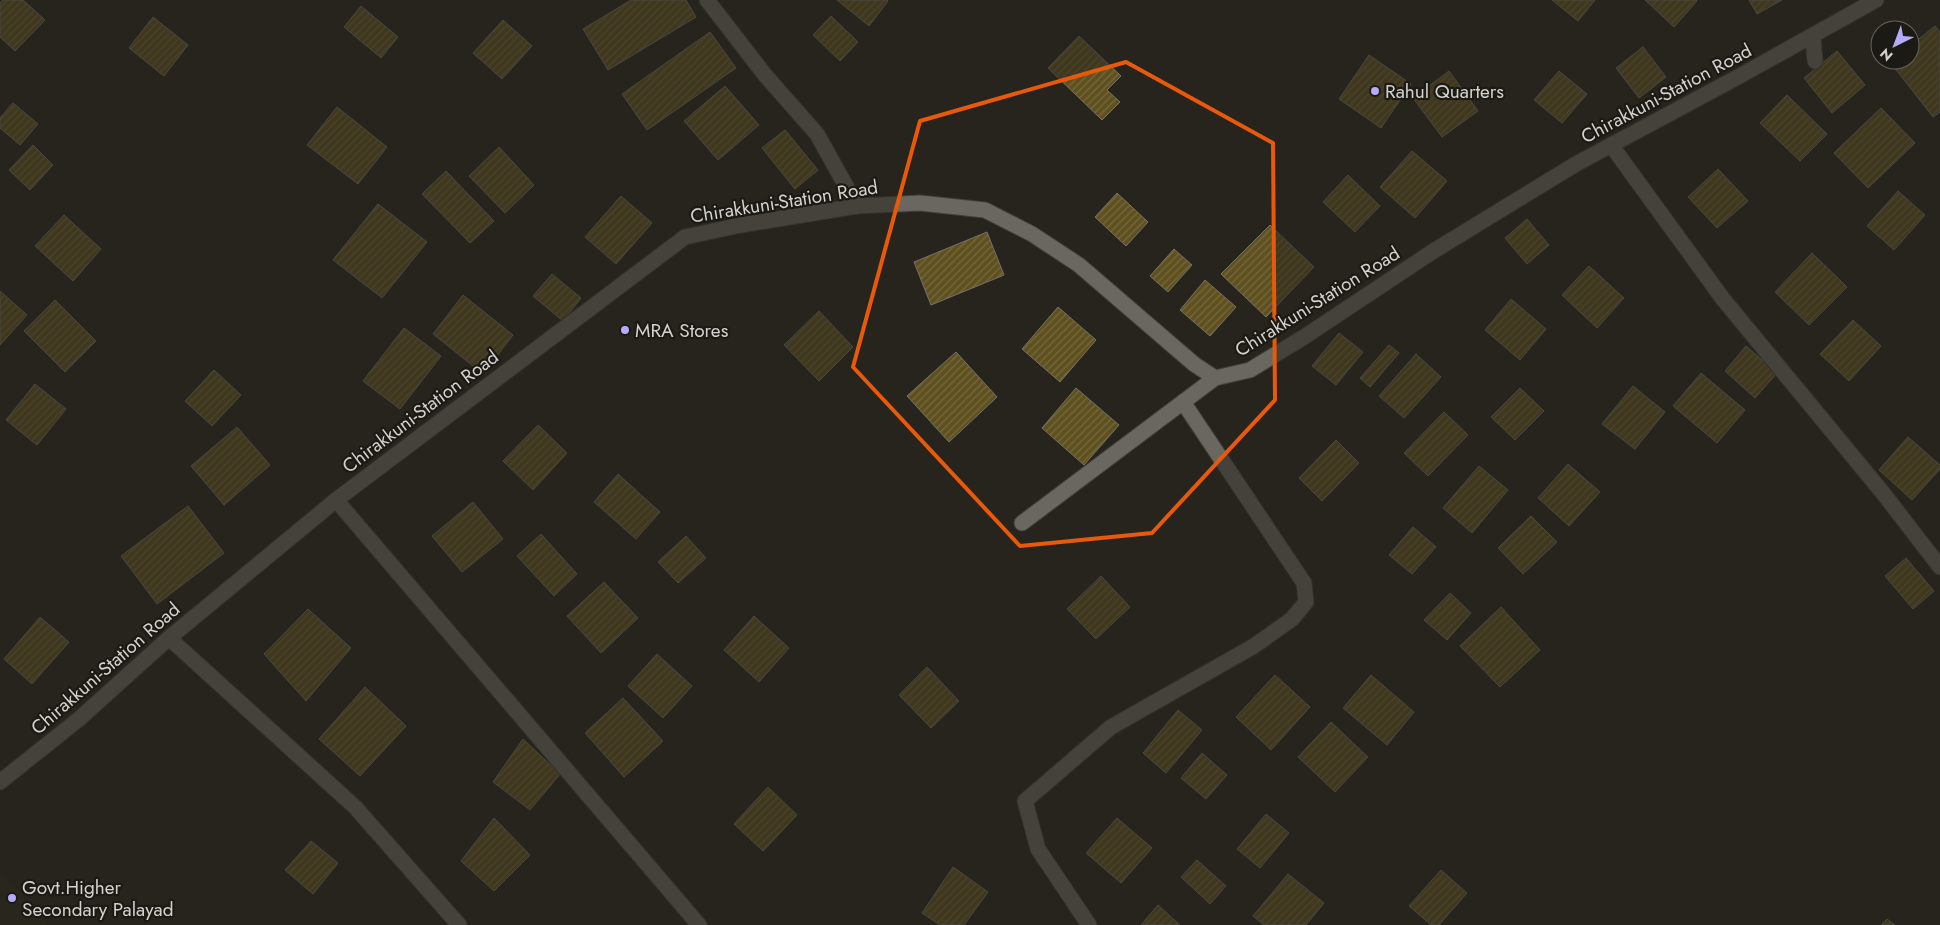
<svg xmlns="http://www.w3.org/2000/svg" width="1940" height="925" viewBox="0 0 1940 925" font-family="Jost,sans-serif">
	<defs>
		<pattern id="building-hatch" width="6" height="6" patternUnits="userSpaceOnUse" patternTransform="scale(1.25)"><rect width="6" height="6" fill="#5f511f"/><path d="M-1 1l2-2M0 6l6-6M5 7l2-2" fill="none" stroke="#75693e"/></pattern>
	</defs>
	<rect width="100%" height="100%" fill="#26241d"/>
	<path fill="#2e2a1d" d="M0,871L47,925H0Z"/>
	<g fill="url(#building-hatch)" stroke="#74726a">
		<path d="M3,0H23L45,20L15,51L0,37V3Z"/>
		<path d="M631,0H686L696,17L608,70L583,29Z"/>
		<path d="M837,0H887L888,1L869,26Z"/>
		<path d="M1552,0H1595L1578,21Z"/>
		<path d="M1645,0H1696L1697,1L1674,27Z"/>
		<path d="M1749,0H1782L1757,14Z"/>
		<path d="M361,6L398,37L381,58L344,27Z"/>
		<path d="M831,16L858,42L840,61L813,35Z"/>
		<path d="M153,17L188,45L164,76L129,48Z"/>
		<path d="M503,20L532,46L502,79L473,53Z"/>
		<path d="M1935,26L1940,32V112L1933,117L1890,62L1893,60H1910V46Z"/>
		<path d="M710,32L736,68L647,130L622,94Z"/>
		<path d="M1079,36L1121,76L1107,90L1120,102L1102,120L1048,68Z"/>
		<path d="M1643,47L1666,77L1639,98L1616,68Z"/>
		<path d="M1837,51L1865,85L1832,113L1804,78Z"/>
		<path d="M1369,55L1411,84L1381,128L1339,99Z"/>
		<path d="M1449,71L1478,111L1442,137L1413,98Z"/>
		<path d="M1559,71L1587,94L1562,123L1534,100Z"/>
		<path d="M725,86L759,125L718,160L684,121Z"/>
		<path d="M1787,95L1827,134L1800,161L1760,123Z"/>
		<path d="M13,103L38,124L20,145L0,128V118Z"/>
		<path d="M337,107L387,147L358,184L307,145Z"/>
		<path d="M1881,108L1915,143L1868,188L1834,153Z"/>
		<path d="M785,130L818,170L795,189L762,148Z"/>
		<path d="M33,145L53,165L30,190L9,170Z"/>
		<path d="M499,147L534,185L505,213L469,176Z"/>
		<path d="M1412,151L1447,181L1415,218L1380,187Z"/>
		<path d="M1718,169L1748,201L1717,228L1688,197Z"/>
		<path d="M446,171L494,221L470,243L422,194Z"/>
		<path d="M1348,175L1380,206L1355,232L1323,202Z"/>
		<path d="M1898,191L1925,215L1894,250L1867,226Z"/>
		<path d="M1117,193L1148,222L1126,246L1095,217Z"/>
		<path d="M621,196L652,223L616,264L585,237Z"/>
		<path d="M378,204L427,242L382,298L333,260Z"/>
		<path d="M64,215L101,249L73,281L35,246Z"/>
		<path d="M1527,219L1549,245L1527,264L1505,238Z"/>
		<path d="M1270,225L1314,267L1266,317L1221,274Z"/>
		<path d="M987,232L1004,275L931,305L914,262Z"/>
		<path d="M1174,249L1192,265L1168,292L1150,276Z"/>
		<path d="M1812,253L1847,287L1809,325L1775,292Z"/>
		<path d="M1589,266L1624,298L1597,328L1562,295Z"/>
		<path d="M552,274L581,298L563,321L533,296Z"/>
		<path d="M1205,280L1236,307L1210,336L1180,310Z"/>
		<path d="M0,291L27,315L0,345Z"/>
		<path d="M463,295L513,335L483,374L433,334Z"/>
		<path d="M1511,299L1546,329L1520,360L1485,330Z"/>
		<path d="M55,300L96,341L65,372L24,331Z"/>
		<path d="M1058,307L1096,340L1060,382L1022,349Z"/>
		<path d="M819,311L853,347L819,381L784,345Z"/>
		<path d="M1853,320L1881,346L1849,381L1820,354Z"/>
		<path d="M404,328L441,356L400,409L363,381Z"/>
		<path d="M1339,333L1363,352L1336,385L1312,366Z"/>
		<path d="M1389,345L1399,353L1370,387L1360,378Z"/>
		<path d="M1746,346L1777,373L1755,398L1725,371Z"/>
		<path d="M956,352L997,397L949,442L907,396Z"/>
		<path d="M1416,354L1441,377L1404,418L1379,396Z"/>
		<path d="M214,370L241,395L212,426L185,401Z"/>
		<path d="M1701,373L1745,410L1717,443L1673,406Z"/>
		<path d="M35,384L66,409L37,445L6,420Z"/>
		<path d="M1633,386L1665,412L1635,449L1602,424Z"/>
		<path d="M1076,388L1119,425L1084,465L1042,428Z"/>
		<path d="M1520,388L1544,411L1515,440L1491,417Z"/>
		<path d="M1444,412L1468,435L1428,476L1404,453Z"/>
		<path d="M538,425L567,453L533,490L503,461Z"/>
		<path d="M237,427L270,465L224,505L191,466Z"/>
		<path d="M1908,437L1940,465V469L1912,500L1879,470Z"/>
		<path d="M1336,440L1359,463L1322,501L1299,478Z"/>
		<path d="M1568,464L1600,492L1569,526L1538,498Z"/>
		<path d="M1479,466L1508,490L1472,533L1443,508Z"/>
		<path d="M618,474L660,512L636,539L594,502Z"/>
		<path d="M473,502L503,539L462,572L432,536Z"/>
		<path d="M188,506L224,553L157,604L121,556Z"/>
		<path d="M1531,516L1557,542L1523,574L1498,548Z"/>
		<path d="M1413,527L1436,547L1412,574L1389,555Z"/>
		<path d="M541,534L577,574L554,596L517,556Z"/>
		<path d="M686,536L706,558L678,583L658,562Z"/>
		<path d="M1906,558L1934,591L1913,609L1885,576Z"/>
		<path d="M1101,576L1130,607L1096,639L1067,609Z"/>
		<path d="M604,582L638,618L601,653L567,616Z"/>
		<path d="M1450,593L1471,613L1447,640L1424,620Z"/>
		<path d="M1501,607L1540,650L1500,687L1460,646Z"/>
		<path d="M308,609L351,648L306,701L264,654Z"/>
		<path d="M754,616L789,648L759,682L724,650Z"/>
		<path d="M40,617L69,642L32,684L4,659Z"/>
		<path d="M657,654L692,686L663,718L628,686Z"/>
		<path d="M927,667L959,701L931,728L899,695Z"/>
		<path d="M1275,675L1310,707L1271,750L1236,717Z"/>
		<path d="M1371,675L1414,712L1387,745L1343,708Z"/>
		<path d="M365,687L406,726L360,776L319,739Z"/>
		<path d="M623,698L663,741L624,777L585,733Z"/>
		<path d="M1178,710L1202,730L1166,773L1143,753Z"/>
		<path d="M1331,722L1368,757L1335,792L1298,757Z"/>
		<path d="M523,739L560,774L530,810L493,782Z"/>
		<path d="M1202,753L1227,775L1206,799L1181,778Z"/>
		<path d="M768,787L797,815L763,851L734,824Z"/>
		<path d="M1266,814L1289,833L1260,868L1237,849Z"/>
		<path d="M494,818L530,855L494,891L461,861Z"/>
		<path d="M1117,818L1152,848L1121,883L1086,853Z"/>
		<path d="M311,841L338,863L313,894L285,870Z"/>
		<path d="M1197,860L1226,886L1210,904L1181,877Z"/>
		<path d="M953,867L988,892L964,925H940L922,913Z"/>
		<path d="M1441,870L1467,893L1439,925H1431L1409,906Z"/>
		<path d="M1288,874L1324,903L1306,925H1264L1253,916Z"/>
		<path d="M1158,905L1180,925H1141Z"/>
		<path d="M1887,919L1895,925H1881Z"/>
	</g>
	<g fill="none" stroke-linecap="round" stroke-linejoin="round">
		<defs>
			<g id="minor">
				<path d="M707,0L765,75L817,134L857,206"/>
				<path d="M1813,36L1815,61"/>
				<path d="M1611,145L1723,299L1883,493L1940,567"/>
				<path d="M336,500L699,925"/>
				<path d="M1022,523L1215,378"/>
				<path d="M169,638L355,807L459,925"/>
				<path d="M0,782L79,719L169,638L336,500L685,237L741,225L857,206L920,203L985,210L1032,234L1079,265L1194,364L1215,378L1250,370L1304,337L1432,252L1576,164L1736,78L1876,0"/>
				<path d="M1089,925L1038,849L1025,801L1111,727L1254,646L1292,619L1306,602L1304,583L1183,402"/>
			</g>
		</defs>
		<use href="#minor" stroke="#42403b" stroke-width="17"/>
		<use href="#minor" stroke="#69675f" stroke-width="15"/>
	</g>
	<path d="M0 0H1940V925H0ZM1126,62L1273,143L1275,400L1152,533L1020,546L853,367L920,121Z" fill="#26241d" fill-opacity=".55" fill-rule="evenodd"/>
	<path fill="none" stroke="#e8590c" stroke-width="4" stroke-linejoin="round" d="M1126,62L1273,143L1275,400L1152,533L1020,546L853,367L920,121Z"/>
	<g fill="#b4acf9" stroke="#1c1a14" stroke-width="2">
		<circle cx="1375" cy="91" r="5"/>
		<circle cx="625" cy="330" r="5"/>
		<circle cx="12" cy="898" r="5"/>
	</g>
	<g text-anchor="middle" stroke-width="4.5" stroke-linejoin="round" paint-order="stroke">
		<g font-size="19" fill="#d4d2ce" stroke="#1c1a14" text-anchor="start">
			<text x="1385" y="98">Rahul Quarters</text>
			<text x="635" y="337">MRA Stores</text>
			<text x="22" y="894">Govt.Higher<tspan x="22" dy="22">Secondary Palayad</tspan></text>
		</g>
		<g font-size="19" fill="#d4d2ce" stroke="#1c1a14">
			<text transform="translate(1666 93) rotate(-28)" y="7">Chirakkuni-Station Road</text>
			<text transform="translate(784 201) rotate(-9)" y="7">Chirakkuni-Station Road</text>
			<text transform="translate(1317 301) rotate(-32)" y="7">Chirakkuni-Station Road</text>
			<text transform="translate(420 411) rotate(-37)" y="7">Chirakkuni-Station Road</text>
			<text transform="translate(105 668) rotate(-41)" y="7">Chirakkuni-Station Road</text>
		</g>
	</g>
	<g transform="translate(1895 45) rotate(222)"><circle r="24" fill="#1c1a14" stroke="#66645e"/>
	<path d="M0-4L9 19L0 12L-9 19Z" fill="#b4acf9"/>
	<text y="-8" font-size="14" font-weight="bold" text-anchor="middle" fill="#d4d2ce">N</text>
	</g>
</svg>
